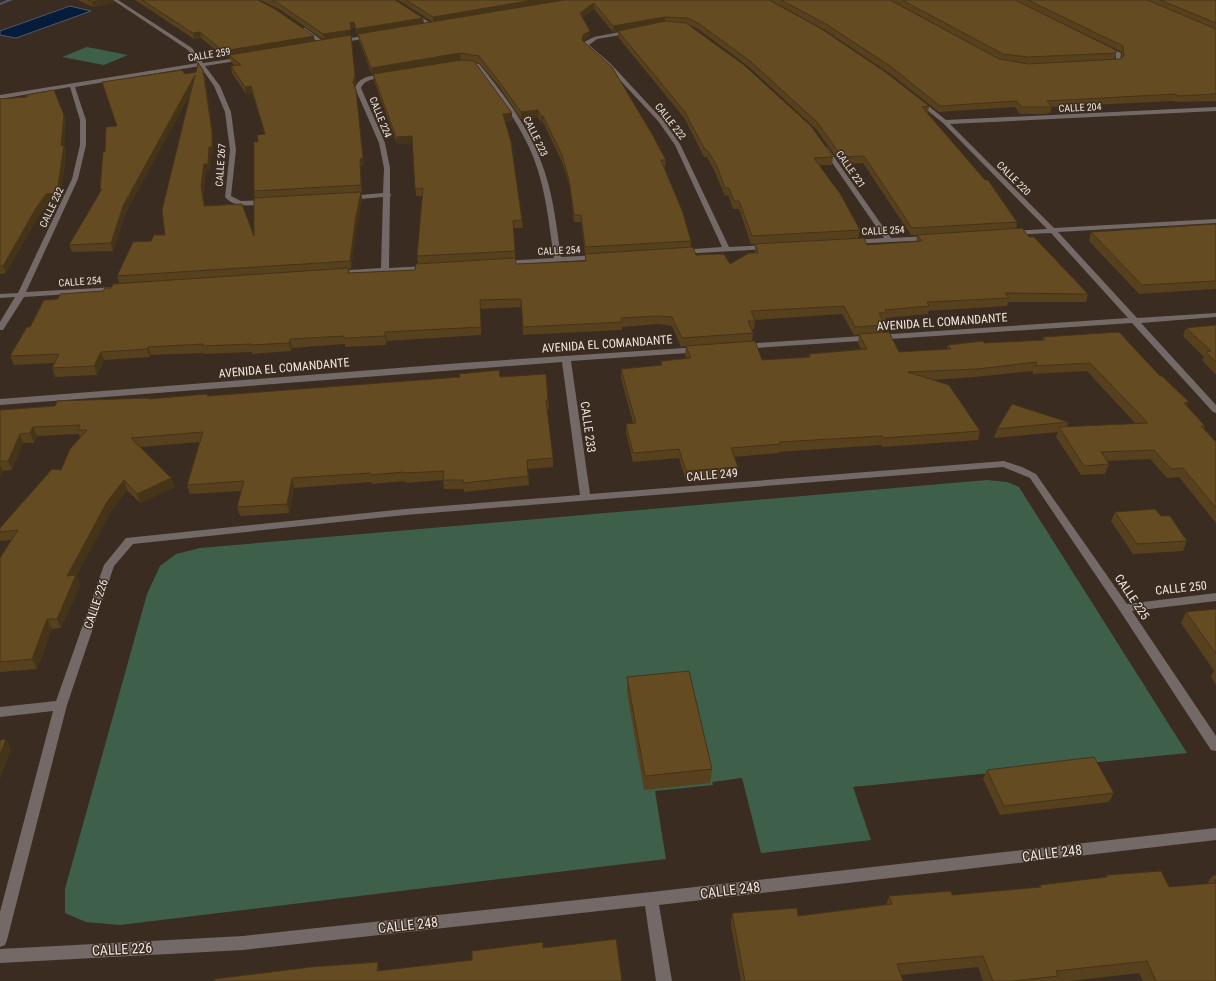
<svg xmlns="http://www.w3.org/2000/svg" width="1216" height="981" viewBox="0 0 1216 981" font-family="'Roboto Condensed',sans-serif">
	<rect width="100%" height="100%" fill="#3a2c20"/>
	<g fill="#3e5f49">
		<path d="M87,47L128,55L104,65L62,57Z"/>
		<path d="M987,480L1007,482L1019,487L1187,753L853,787L871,840L761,853L742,778L712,782L713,785L655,791L666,859L120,925L86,922L65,913V889L147,594L160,566L176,554L200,548Z"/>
	</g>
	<path fill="#051c3b" stroke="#4c596c" d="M70,6L91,11L16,38L0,35V31Z"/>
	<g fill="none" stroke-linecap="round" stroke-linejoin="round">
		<path fill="#4c596c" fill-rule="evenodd" d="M7,0H13L0,5V3Z"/>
		<g fill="#736967" fill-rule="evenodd">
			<path d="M113,0H118L192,48L203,63L244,57V59L242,60L205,66L220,86L231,112L236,150L231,196L241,201L267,200L270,202L267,204C253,205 235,209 225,197L230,150L225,112L214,86L200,66L75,87L86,120V145L78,179L26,292L116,287L120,289L116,291L24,297L3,330H0V322L15,297L0,298V294L18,293L72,179L80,145V120L70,87L0,99V95L198,63L188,50Z"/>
			<path d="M390,0H395L435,26L431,27Z"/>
			<path d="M301,28H305L327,44L322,45L301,30Z"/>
			<path d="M630,30L633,32L632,33L597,39L589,45L610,63L662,119L680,144L729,247L767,245H770V249L681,254L677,252L681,250L722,247L675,145L658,121L606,65L583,45L584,42L594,37Z"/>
			<path d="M372,34L374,35V37L339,43L336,41Z"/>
			<path d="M1102,46H1106L1121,53L1120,63H1106V61L1116,60V55L1102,48Z"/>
			<path d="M466,61L479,64C503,93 526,124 540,159C553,190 556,224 561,257L599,255L603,257L602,259L503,265L499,263L503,261L554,258C549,225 546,190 534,159C521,125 498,95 475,66L464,64V62Z"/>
			<path d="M385,74L388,76L387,77C378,79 365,78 361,88L385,143L390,168V193L391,195L390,197L389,268L427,266L431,268L427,270L338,275H335V271L381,268L383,197L348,200L345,198L348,196L383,193L384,168L379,143L355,88C360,75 373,76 385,74Z"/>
			<path d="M917,100H921L946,120L1216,107V111L950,124L1054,228L1216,219V223L1058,232L1137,318L1216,313V317L1141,323L1216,405V413L1213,412L1132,323L740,349L739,347L740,345L743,344L1128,318L1051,233L1009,235L1008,233L1012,231L1047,229L943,123L917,102Z"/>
			<path d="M823,147H827L891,238L928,236H931V240L850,244L849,242L853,240L884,238L822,148Z"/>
			<path d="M699,347L702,348L703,350L702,352L571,361L590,494L1004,461L1022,467L1036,474L1127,604L1216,593V601L1132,611L1216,736V751L1211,750L1120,611L1030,478L1003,467L405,515L133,544L114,566L67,705L7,940L5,945L0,947V912L53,711L0,717V707L56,701L104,565L126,538L405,509L580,495L562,362L0,405V399L461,363Z"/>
			<path d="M1216,828V840L659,905L672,981H656L645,906L243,950L0,963V949L243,936L651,892Z"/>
		</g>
	</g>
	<g fill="#56401d" fill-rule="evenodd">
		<path d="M78,0H114V3L93,7Z"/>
		<path d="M135,0H258L315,41L324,40L279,9L260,0H395L423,18L424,23L433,22L398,0H769L929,106L928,113L1017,222L1016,229L1029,237L1088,294L1086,302H1008L1007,306L928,311V314L886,318L885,321H883L885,325L883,333L899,352L947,349L948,345L1042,340L1043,337L1187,407L1205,426L1204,429L1216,442V523L1179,477L1167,478L1150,459L1107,461L1109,464L1105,474L1081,475L1056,437L1058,432L994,438L997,429L1068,422L1067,427L1136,424L1087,371L1033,374V371L975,377L932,380L980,431L978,440L882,447L881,445L779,452V453L734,457L738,467L737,477L686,481L679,458L633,462L626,433V424L633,423L621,378V369L661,365V361L687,359L685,355L686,346L681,347L672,326L658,324L622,327V330L523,335L522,307L481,309V335L387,341L386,345L345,347V344L292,348L291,351L252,354V352L204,354V353L151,355L150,357L104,360L97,375L55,377L52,368L54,363L14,365L10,356L30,327L58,299L103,291L119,283L117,276L151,241L165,235L191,92L125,214L113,251L72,252L69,245L100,192V190L105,152L117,126L102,82L185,74L205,76L213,139V154H211L210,171H206L203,194L205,206L254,236L255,198L254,191L258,142L265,134L252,93L246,94L232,73L231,66H235L231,62L229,56L224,57L201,38L194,39ZM594,9L613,32L618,31V37L685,119L704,157H707L715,172L725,196L728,195L733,209H739L751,244H755V253L730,264L696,255L691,248V241L664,167H665L666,160L583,41L590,36V31L582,18ZM686,23L698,29L749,67L816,129L841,164L863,163L911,235H917L916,242L867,245L858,238L860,230L819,165H832L833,157ZM355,28L357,35H358L359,40L372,75L373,74L374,81L397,144L413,143L416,196H422L417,256L418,263L415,270L350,273L349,269H351L356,230L362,200L361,193H362L361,166H364L357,97L355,86L356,83L351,36V29ZM461,60L468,61L392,71ZM474,62L479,63L498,85L521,119L538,117L541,122H543L562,162L570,187L574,222H581L585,254L586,261L516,264L513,228H523L522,220L505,121L512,120V113ZM842,314L854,335H859L858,343L861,349L809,354L808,357L762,360L752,342L753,333L751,329H754L755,321V320Z"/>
		<path d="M770,0H890L999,59L891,0H1216V101L1176,102L1173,101L1052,107L1050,113L1042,114H1020L1015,107L939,112L889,73L825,30ZM1056,20L1122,52V58L1120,59L1028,64L1017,62L1026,64L1114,60L1116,53Z"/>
		<path d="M0,99L64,115L66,121L64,146L66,153L60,201L49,202L38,217L6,273L0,274Z"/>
		<path d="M1216,224V289L1139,294L1089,241L1091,232Z"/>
		<path d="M1216,325V375L1202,360L1204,357L1183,336L1186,328Z"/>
		<path d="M500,377L548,400L549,409H547L553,458V467L528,469L529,485L464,492V489H444L443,480L405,483V481L372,484L371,482L294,488L289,513L240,516L237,507L241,491L190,494L187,485L200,442L140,447L171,478L175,487L140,503L127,490L111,511L76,576L80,585L61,628L52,629L37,669L0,672V558L11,540L1,541L0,540V528L61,470L80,437L79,434L37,436L34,443H23L12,470L3,471L0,476V410L55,406L149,398L150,399L207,394L208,396Z"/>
		<path d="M1115,512L1161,516L1187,541L1183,551L1133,554L1111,521Z"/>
		<path d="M1216,609V685L1211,677L1214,671L1181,623L1186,612Z"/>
		<path d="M627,677L712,769L710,783L644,790L627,692Z"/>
		<path d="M987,770L1114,793L1109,802L1000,815L983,779Z"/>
		<path d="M1107,875L1169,887L1207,884L1212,876L1216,875V981H1143L1139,973L1070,981H983L978,967L901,975L903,981H741L731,925L732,913L798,916L886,905L889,896L952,895L1039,887L1040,885L1105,877Z"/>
	</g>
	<g fill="#463418">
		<path d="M99,0H114V3L93,7L92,2Z"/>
		<path d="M534,0H569L433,22V17Z"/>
		<path d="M594,3V9L580,19V13Z"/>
		<path d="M665,17V22L613,32V26Z"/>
		<path d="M423,18L424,24L357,35L356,29Z"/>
		<path d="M354,22L355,28L351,29L356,83L354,89L324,40L323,34L350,23Z"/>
		<path d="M590,31V36L583,41L582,40L583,35Z"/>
		<path d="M200,32L201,38L194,39L193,33Z"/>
		<path d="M314,36L315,42L224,57L223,51Z"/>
		<path d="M460,53L461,60L372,75L371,68Z"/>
		<path d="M203,70L205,76L213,139V154H211L210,171H206L203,194L206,213L201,186Z"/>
		<path d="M195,75L197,82L125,214L113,251L111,243L123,206Z"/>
		<path d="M251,86L252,93L246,94L245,87Z"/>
		<path d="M356,90L364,166H361L362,193L361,185Z"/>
		<path d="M538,110V117L521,119V112Z"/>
		<path d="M512,113V120L504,121L503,114Z"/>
		<path d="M64,115L66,121L64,146L66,153L60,201L49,202L38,217L6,273L3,266L61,146Z"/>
		<rect x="541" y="116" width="2" height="6"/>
		<path d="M412,136L413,143L397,144L396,137Z"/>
		<path d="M361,192L362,200L356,230L351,269L350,261L355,222Z"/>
		<path d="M480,300L481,309V335V327Z"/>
		<path d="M385,332L387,341L386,345L385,336Z"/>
		<path d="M290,339L292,348L291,351L289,343Z"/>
		<path d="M148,347L151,355L150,357L147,349Z"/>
		<path d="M101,352L104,360L97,375L94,366Z"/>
		<path d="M1189,402L1185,411L1184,403Z"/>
		<path d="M33,427L37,436L34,443L30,433Z"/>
		<path d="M20,434L23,443L12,470L8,461Z"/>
		<path d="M0,465L3,471L0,476Z"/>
		<path d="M171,478L175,487L140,503L137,494Z"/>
		<path d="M292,478L294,488L289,513L287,504Z"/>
		<path d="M124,480L127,490L111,511L76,576L80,585L61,628L57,619L67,576L107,502Z"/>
		<path d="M47,619L52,629L37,669L32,659Z"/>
		<path d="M6,739L11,749L0,780V755Z"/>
		<path d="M378,962L380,972L377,971Z"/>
	</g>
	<g fill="#644b22" stroke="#463418">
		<path d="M88,0H99L92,2Z"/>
		<path d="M142,0H258L275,9L314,36L223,51L200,32L193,33Z"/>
		<path d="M272,0H395L423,18L356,29L354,22L350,23L351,30L323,34L278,3Z"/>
		<path d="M406,0H534L433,17Z"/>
		<path d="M564,0H769L820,28L884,71L929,106L922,107L985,180H988L1017,222L912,228L864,156L842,157L817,122L750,61L698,23L687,18L665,17L613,26L594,3L580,13L590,31L583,35L582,40L612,67L652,134L666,160H661L683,213L691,241L585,247L581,215H574L569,180L562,155L543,116H541L538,110L521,112L497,79L479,56L460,53L371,68L358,34Z"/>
		<path d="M781,0H890L999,59L1028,64L1120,59L1124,56L1123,46L1028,0H1147L1216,29V94L1178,96L1176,94L1047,101L1052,107H1022L1016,101L940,106L890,66L826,24Z"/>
		<path d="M902,0H1015L1116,50V53L1028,57L1003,54Z"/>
		<path d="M1160,0H1216V23Z"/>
		<path d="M665,21L686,23L744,65L811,126L833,157L814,158L841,195L860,230L752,236L739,201H734L729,188H725L716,164L707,150H705L685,112L618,31Z"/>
		<path d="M351,35L355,76L353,82L356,90L363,158L360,159L361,185L254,191V142H258L257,135L265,134L251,86L245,87L231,66L241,65L229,55Z"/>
		<path d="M461,60L474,61L512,113L503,114L511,142L522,220L513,221L515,251L417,256L423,188L415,189L412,136L396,137L373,74Z"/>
		<path d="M198,63L203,70L212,132V147H209L208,164H204L201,186L204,206L242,204L254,236V198L361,192L355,222L350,261L117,276L133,242L151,241L154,235H165L162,210L195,75L123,206L111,243L69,245L102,189L100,190L103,152H105L106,127L117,126L102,82L182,70L185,74L196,72Z"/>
		<path d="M54,90L64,115L61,146L64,145L57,193L46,194L35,210L3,266H0V99L27,97L26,95Z"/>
		<path d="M1216,224V281L1142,285L1091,232Z"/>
		<path d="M1022,228L1029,237H1034L1088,294L1005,293L1009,298L927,302L929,306L885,310L887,313H879L885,325L855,327L844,306L751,311L755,321H748L753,333L682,338L672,317L658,316L621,318L622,322L523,327L521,299L480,300L481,327L385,332V336L344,338V336L290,339L289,343L250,345L251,344L202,346L203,344L148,347L147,349L101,352L94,366L52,368L59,354L10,356L27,327H30L44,300L58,299L60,294L103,291L105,288H111L113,284L349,268L348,273L415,270L416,264L515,258L516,264L586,261L585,254L693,247L696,255L724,254L730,264L749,253H758L755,244L864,238L867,245L922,241L917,235Z"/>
		<path d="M1216,325V362L1206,352L1211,351L1186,328Z"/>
		<path d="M889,332L899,352L951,349L948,345L983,341L984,343L1045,340L1043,337L1119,332L1160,376H1162L1189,402L1184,403L1205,426H1201L1216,442V508L1183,468L1171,469L1154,450L1101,452L1109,464L1084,466L1059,427L1148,423L1090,363L1035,366L1037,362L977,369L908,372L949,385L980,431L884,438L882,436L779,442L780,444L731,448L738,467L686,471L679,449L633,453L626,424L636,423L621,369L662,365L661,361L691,358L686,346L755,341L762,360L810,357L809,354L867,349L859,334Z"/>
		<path d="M499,370L500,377L546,374L548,400H546L553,458L527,460L528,476L463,483V480H443L444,471L404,473V472L370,475V473L292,478L287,504L237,507L244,481L187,485L203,432L131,438L171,478L137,494L124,480L107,502L67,576L76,575L57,619H47L32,659L0,662V558L18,530L0,532V528L52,469L61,470L70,449L87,430H78L80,425L33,427L30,433L20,434L8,461H0V410L55,406L57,401L149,398V399L207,394V396L460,377L459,374Z"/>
		<path d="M1012,404L1068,422L997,429Z"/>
		<path d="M1155,509L1161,516H1170L1187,541L1137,544L1115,512Z"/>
		<path d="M1216,609V654L1186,612Z"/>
		<path d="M689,671L712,769L645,776L627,677Z"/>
		<path d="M6,739L0,755V740Z"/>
		<path d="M1094,757L1114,793L1004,806L987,770Z"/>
		<path d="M1161,871L1169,887L1216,883V981H1156L1147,961L1056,971L1058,976L1013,981H993L983,956L897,964L903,981H745L732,913L797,908L798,916L892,904L889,896L951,891L952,895L1041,887L1040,885L1107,877V875Z"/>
		<path d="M1216,875V882L1212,876Z"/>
		<path d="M616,939L622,981H214V979L311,967L378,962L377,971L472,960V951L543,942V948Z"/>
	</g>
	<g text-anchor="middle" stroke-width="3" stroke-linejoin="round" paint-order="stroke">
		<g font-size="10" fill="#f1e7e0" stroke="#3a2c20">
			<text transform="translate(209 54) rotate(-9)" y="4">CALLE 259</text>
			<text transform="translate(1080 107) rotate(-3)" y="4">CALLE 204</text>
			<text transform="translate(381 117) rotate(68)" y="4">CALLE 224</text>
			<text transform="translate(671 121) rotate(52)" y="4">CALLE 222</text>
			<text transform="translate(536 136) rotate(64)" y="4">CALLE 223</text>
			<text transform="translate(220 165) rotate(-86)" y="4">CALLE 267</text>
			<text transform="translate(851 169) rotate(55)" y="4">CALLE 221</text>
			<text transform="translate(1014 178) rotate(45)" y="4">CALLE 220</text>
			<text transform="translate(51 207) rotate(-65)" y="4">CALLE 232</text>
			<text transform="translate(883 230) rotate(-3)" y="4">CALLE 254</text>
			<text transform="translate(559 250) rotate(-3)" y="4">CALLE 254</text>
			<text transform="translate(80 281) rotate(-4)" y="4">CALLE 254</text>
		</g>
		<g font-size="12" fill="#f1e7e0" stroke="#3a2c20">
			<text transform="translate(942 322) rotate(-4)" y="4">AVENIDA EL COMANDANTE</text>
			<text transform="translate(607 344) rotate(-4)" y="4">AVENIDA EL COMANDANTE</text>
			<text transform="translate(284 368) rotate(-5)" y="4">AVENIDA EL COMANDANTE</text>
			<text transform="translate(588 427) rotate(82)" y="4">CALLE 233</text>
			<text transform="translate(712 475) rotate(-5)" y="4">CALLE 249</text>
			<text transform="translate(1181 588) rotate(-6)" y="4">CALLE 250</text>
			<text transform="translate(1132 597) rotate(56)" y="4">CALLE 225</text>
			<text transform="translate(96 604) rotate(-71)" y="4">CALLE 226</text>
		</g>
		<g font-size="14" fill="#f1e7e0" stroke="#3a2c20">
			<text transform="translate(1052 853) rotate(-7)" y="5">CALLE 248</text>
			<text transform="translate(730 890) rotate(-7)" y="5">CALLE 248</text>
			<text transform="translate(408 925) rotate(-6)" y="5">CALLE 248</text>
			<text transform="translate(122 949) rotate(-3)" y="5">CALLE 226</text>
		</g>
	</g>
</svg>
